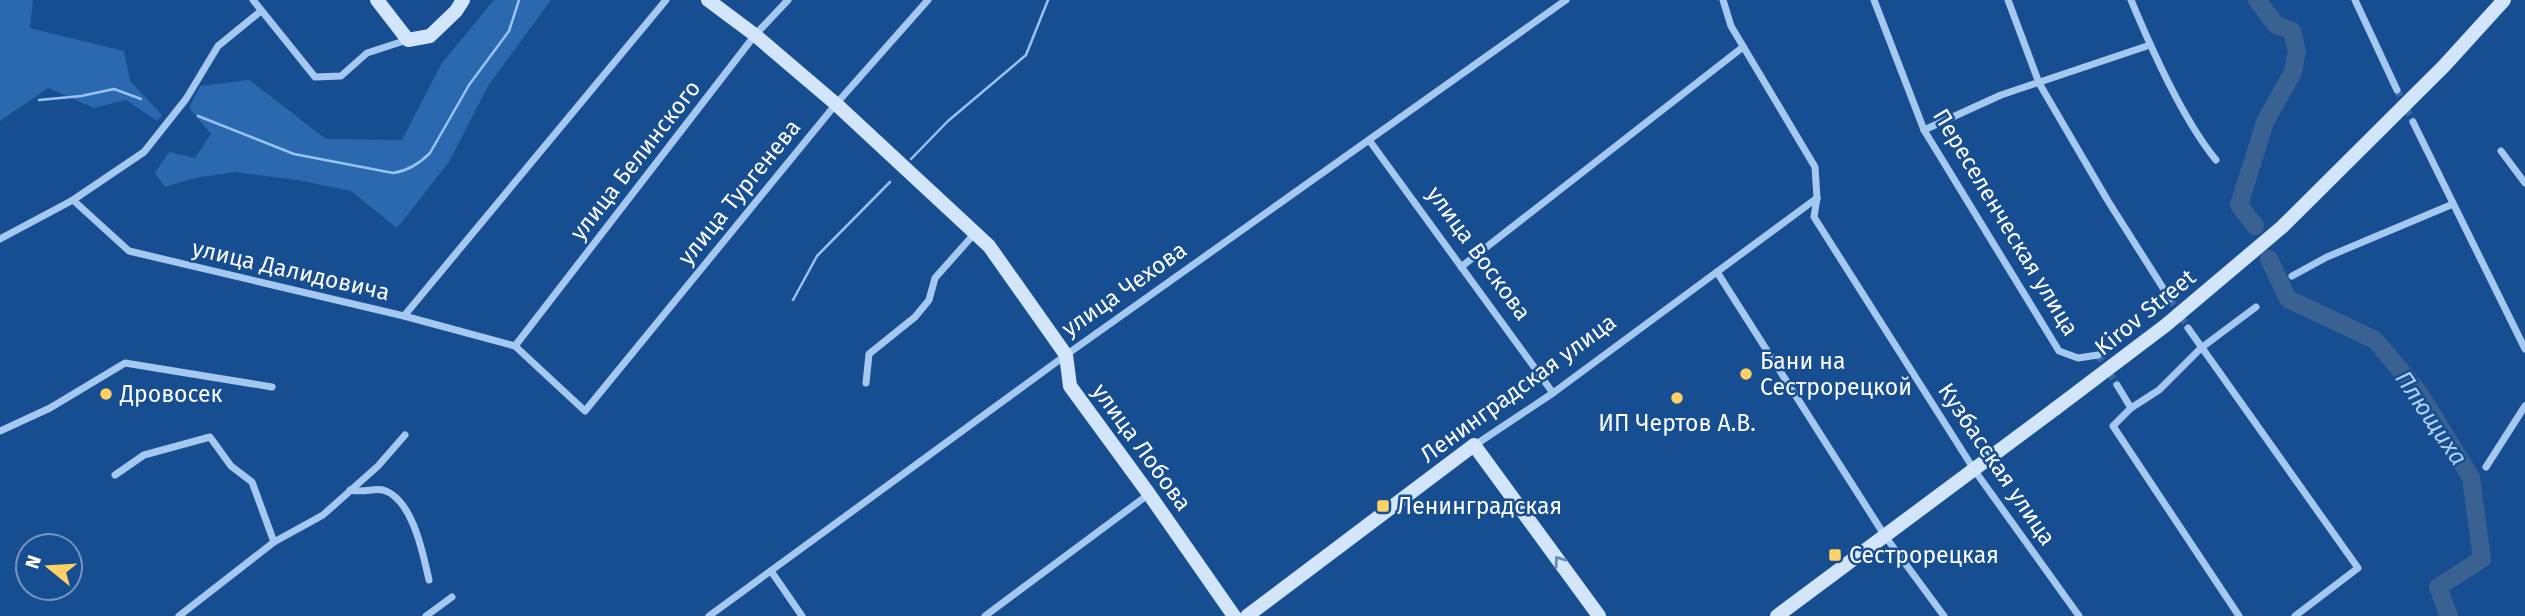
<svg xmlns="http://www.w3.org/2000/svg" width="2525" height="616" viewBox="0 0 2525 616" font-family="'Fira Sans',sans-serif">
	<rect width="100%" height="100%" fill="#174e91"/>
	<g fill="#2a69af">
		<path d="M0,0H33L30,28L124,51L130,81L162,115L157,121L126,100L94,108L48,88L0,121Z"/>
		<path d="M494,0H551L488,86L449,162L397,228L351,191L297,180L235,172L195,178L165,187L155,173L169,152L195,158L211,134L189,108L200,86L249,80L326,139L402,140L442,63Z"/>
	</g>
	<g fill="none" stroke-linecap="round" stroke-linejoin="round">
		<g stroke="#98c3f2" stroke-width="2.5">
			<path d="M39,100L81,96L114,89L141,99"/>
			<path d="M198,116L294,154L393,173C408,171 419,164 430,153L469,85L509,31L519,0"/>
			<path d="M911,159L948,121L1026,55L1048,0"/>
			<path d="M793,300L817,256L890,182"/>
		</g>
		<g stroke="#396192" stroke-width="18">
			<path d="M2255,226L2239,205L2265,122L2293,72L2297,51L2292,31L2276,25L2257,0"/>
			<path d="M2269,259L2288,299L2375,340L2418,391L2471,478L2482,559L2438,587L2449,616"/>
		</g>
		<g stroke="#3a69a2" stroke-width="7" stroke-dasharray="7 3.5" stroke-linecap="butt">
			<path d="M2397,90L2413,122"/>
			<path d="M2170,299L2188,328"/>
			<path d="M2098,355L2117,385"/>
		</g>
		<g stroke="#a5c8f0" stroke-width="7">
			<path d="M253,0L315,77L341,76L367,53L407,40"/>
			<path d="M1723,0L1731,26L1815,167L1817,198L1814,217L1975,471L2079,616"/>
			<path d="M1874,0L1924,130L2059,351L2078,358L2098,355"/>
			<path d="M2008,0L2039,83L2108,201L2170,299"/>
			<path d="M2131,0C2152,50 2182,118 2216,160"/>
			<path d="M2355,0L2397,90"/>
			<path d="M2413,122L2525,349"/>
			<path d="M1924,130L2001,95L2150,45"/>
			<path d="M1369,140L1553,393"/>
			<path d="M2501,151L2525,183"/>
			<path d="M73,200L144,152L186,99L218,46L261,11"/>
			<path d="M0,239L73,200L129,251L404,316L666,0"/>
			<path d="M1461,267L1743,47"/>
			<path d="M1717,272L1885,536L1944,616"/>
			<path d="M2292,276L2327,257L2453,204"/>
			<path d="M404,316L515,346L585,411L836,104L928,0"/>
			<path d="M2188,328L2358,568L2295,616"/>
			<path d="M515,346L755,35L788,0"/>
			<path d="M866,383L869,354L915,317L929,300L935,278L975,233"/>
			<path d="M2117,385L2131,408L2113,426L2239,616"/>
			<path d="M2131,408L2159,390L2201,348L2256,307"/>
			<path d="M0,431L50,408L125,363L272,387"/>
			<path d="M1475,445L1553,393L1817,198"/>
			<path d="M2486,467L2525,406"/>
			<path d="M115,475L144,455L210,437L231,466L252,482L274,542"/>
			<path d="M350,490C363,493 374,488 383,490C413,499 423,554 429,580"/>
			<path d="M771,571L802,616"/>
			<path d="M179,616L274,542L323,515L378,466L405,435"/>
			<path d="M426,616L452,597"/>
			<path d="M709,616L1066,355L1566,0"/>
			<path d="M985,616L1149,494"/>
		</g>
		<g stroke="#d3e5fb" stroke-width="14">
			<path d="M377,0L408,40L430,36L456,11L463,0"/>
			<path d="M708,0L755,35L836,104L989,246L1066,355L1070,386L1149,494L1234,616"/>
			<path d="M1247,616L1474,445L1599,616"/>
			<path d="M1777,616L2055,409"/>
		</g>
		<path stroke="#d3e5fb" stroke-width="14" d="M2055,409L2166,325L2282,227L2444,66L2504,0"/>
	</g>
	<defs><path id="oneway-chevron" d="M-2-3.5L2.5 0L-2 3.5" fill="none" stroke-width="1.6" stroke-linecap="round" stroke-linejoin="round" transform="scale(1.75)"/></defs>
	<use stroke="#628abb" href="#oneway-chevron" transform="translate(1559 561) rotate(-126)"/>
	<g fill="#ffd064" stroke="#174e91" stroke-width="2.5">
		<circle cx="1746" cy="374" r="7"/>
		<circle cx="106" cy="394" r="7"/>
		<circle cx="1677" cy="398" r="7"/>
		<rect x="1376" y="499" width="14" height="14" rx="3.5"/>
		<rect x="1828" y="548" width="14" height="14" rx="3.5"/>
	</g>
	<g text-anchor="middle" stroke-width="5" stroke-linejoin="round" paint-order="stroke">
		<g font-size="23" fill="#fff" stroke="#174e91">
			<text transform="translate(635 160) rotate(-52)" y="8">улица Белинского</text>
			<text transform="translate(739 192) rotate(-51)" y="8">улица Тургенева</text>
			<text transform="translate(2006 222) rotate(59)" y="8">Переселенческая улица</text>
			<text transform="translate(1479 253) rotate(54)" y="8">улица Воскова</text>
			<text transform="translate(291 270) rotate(13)" y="8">улица Далидовича</text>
			<text transform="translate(1124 289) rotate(-35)" y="8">улица Чехова</text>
			<text transform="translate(2145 312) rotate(-39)" y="8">Kirov Street</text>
			<text transform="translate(1518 388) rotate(-36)" y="8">Ленинградская улица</text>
			<text transform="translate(1142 447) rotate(54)" y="8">улица Лобова</text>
			<text transform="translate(1997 464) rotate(56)" y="8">Кузбасская улица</text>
		</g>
		<g font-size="23" fill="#fff" stroke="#174e91" text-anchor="start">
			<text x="1760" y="369">Бани на<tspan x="1760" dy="26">Сестрорецкой</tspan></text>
			<text x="120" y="402">Дровосек</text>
			<text x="1677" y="431" text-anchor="middle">ИП Чертов А.В.</text>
			<text x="1397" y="514">Ленинградская</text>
			<text x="1849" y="563">Сестрорецкая</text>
		</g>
		<g font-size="24" font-style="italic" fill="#b1d2f7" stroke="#174e91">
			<text transform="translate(2431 418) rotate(56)" y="8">Плющиха</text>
		</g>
	</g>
	<g transform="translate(49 567) rotate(288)"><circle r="33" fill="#174e91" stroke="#7495bd" stroke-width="2"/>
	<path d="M0-5L12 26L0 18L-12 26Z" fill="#ffd064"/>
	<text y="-10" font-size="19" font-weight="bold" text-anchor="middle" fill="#ffffff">N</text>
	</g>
</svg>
